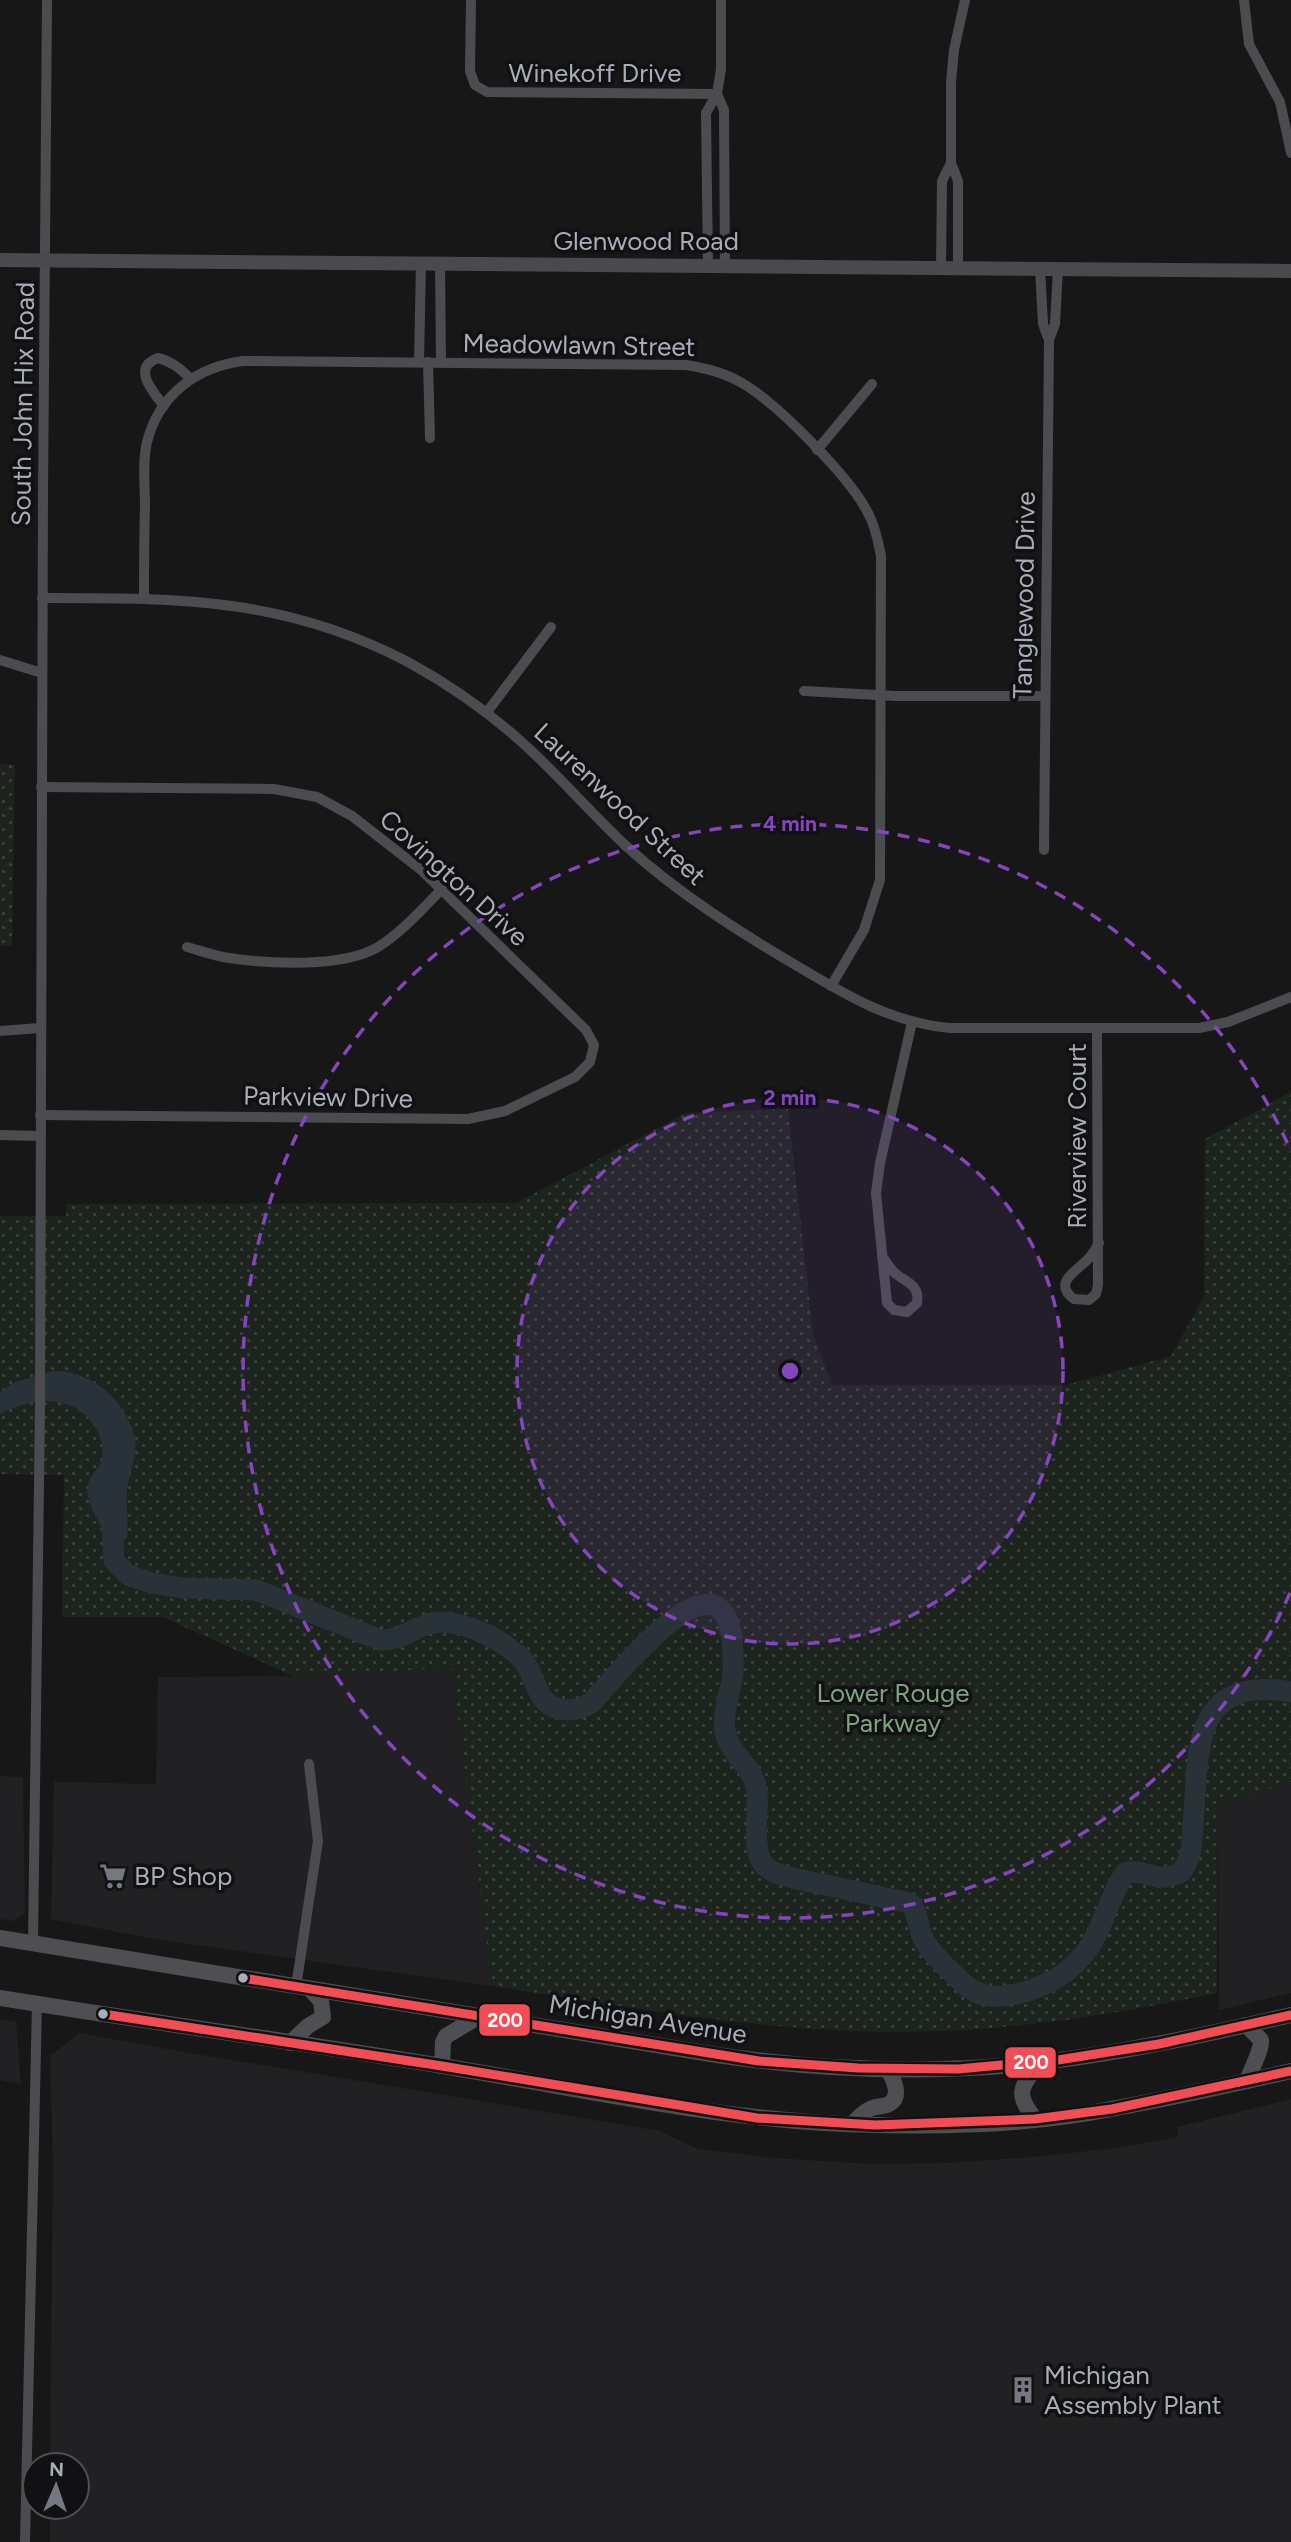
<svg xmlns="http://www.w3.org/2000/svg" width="1291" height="2542" viewBox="0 0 1291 2542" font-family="Figtree,sans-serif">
	<defs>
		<pattern id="park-dots" width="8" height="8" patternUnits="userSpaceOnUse" patternTransform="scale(1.75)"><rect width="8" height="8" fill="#1d241e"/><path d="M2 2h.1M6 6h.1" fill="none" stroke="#3b413d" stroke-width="1.8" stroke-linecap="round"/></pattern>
	</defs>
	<rect width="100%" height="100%" fill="#171717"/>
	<g fill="#212123">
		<path d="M452,1668L492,1986L154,1939L51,1919L54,1782L156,1784L158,1677L293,1676Z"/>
		<path d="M0,1776L23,1777L25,1913L14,1921L0,1919Z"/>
		<path d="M1291,1782V1993L1219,2010L1218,1803Z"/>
		<path d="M0,2019L16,2022L21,2084L0,2080Z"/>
		<path d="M80,2033L178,2051L660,2131L697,2149L774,2158L870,2164L948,2163L1033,2157L1116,2148L1178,2137L1177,2127L1291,2099V2542H50V2507H77V2465H50L53,2166L50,2056Z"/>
	</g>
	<g fill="url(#park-dots)">
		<path d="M0,763L15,765L12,945L0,946Z"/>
		<path d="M1291,1092V1782L1218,1804L1217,1993C1110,2015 1002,2033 892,2032C757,2031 624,2006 492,1986L452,1668L293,1676L163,1617H62L64,1475L0,1474V1216H66L67,1204L516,1203L686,1113L788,1109L813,1333L832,1385H1066L1171,1356L1204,1296L1205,1139Z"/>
	</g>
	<path fill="#2a3239" d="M53,1371C88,1369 125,1399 134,1434C140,1455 128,1472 127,1493C126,1507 129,1522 127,1537L115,1549C107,1537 91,1511 88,1497C84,1476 98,1474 102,1458C104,1447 101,1436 95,1427C73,1392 32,1398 0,1414V1392L15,1382Z"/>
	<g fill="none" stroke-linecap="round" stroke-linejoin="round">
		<path stroke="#2a3239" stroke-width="21" d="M112,1523L114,1561L128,1575L151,1583L183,1588L256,1590L380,1640C397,1641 409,1631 425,1625C448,1617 477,1629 497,1640C506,1646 516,1652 523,1660C537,1677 535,1704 560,1709C571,1712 582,1708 591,1703C615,1679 721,1540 732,1640C733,1651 734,1662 733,1673C731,1692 722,1711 725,1731C729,1754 754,1767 757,1791C759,1811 751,1849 764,1865C770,1872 780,1874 788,1877L910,1903C919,1913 917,1926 923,1938C931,1954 949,1970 962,1982C977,1997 996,1999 1016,1994C1053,1985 1082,1967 1098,1931C1107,1912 1113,1891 1125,1873C1144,1867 1157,1886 1181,1872C1192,1859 1192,1842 1193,1826C1199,1754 1189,1674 1291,1692"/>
		<g stroke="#4b4c50" stroke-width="10">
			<path d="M471,0L470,71L475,85L487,92L717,94"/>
			<path d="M1244,0L1249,44L1280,102L1291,153"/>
			<path d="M717,94L724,110L725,266"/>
			<path d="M440,264L441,363"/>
			<path d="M708,266L706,113L717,94L721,69V0"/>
			<path d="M941,267L942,181L951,163"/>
			<path d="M958,267V181L951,163V82L954,50L965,0"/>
			<path d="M1040,269L1043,324L1049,340"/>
			<path d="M419,362L421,264"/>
			<path d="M428,362L430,438"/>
			<path d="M164,406C153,392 131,368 158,358C172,361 181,370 190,378"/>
			<path d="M817,450L872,384"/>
			<path d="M42,598C177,598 284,597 408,662C450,685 490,713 525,745C560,777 591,813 626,846C680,895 741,933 804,970C851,998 894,1023 950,1028H1199L1228,1022L1291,997"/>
			<path d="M144,599C144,568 144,537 145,507C145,486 142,463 147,442C159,395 196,367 243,361L686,365C706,368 725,373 742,383C777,403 852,479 869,515C876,528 878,542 881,556L880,880L864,930L831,986"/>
			<path d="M0,660L42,673"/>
			<path d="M804,691L895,696H1044"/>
			<path d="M487,712L551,627"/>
			<path d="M1044,850L1049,340L1055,324L1058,269"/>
			<path d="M187,947C201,951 215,956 229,958C269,964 343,968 378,947C402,932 422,909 442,889"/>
			<path d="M1097,1029L1098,1285L1096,1294L1089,1300L1074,1299C1051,1282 1079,1270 1089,1258C1093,1254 1096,1248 1099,1243"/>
			<path d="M0,1031L40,1028"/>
			<path d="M40,1115L468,1119L505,1111L575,1077L590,1062L594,1045L586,1030L420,869L352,816L317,797L274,789L41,787"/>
			<path d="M0,1135L39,1136"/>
			<path d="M882,1256C886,1262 890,1269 896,1274C907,1283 920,1285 917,1303L907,1312L894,1310L887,1303L876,1193L880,1163L912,1022"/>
			<path d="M33,1943L40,1405L43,494L47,0"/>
			<path d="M296,1987L318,1841L309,1764"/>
			<path d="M25,2542L37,2004"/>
		</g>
		<path stroke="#4a4a4e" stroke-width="14" d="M0,260L1291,271"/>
		<g stroke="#4d4f52" stroke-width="16">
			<path d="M0,1938L717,2055C819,2070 922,2074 1025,2064C1114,2055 1204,2035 1291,2015"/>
			<path d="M0,1998C153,2023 307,2043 460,2069C598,2092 736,2123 876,2125C952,2127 1037,2124 1111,2109C1172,2098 1231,2085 1291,2071"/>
			<path d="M1246,2025L1261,2040C1262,2050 1251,2069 1247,2081"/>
			<path d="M290,2043L308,2026L323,2017L321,2001L311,1990"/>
			<path d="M442,2066L443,2042L446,2036L480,2016"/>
			<path d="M1035,2119C1013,2092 1022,2086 1041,2061"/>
			<path d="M852,2124C857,2119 863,2112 870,2109C875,2106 881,2107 887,2105C903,2098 894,2080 888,2070"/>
		</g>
		<defs>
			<g id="bus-1">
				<path d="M243,1978L759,2061L858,2068L958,2069L1058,2060L1159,2044L1291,2015"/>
				<path d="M103,2014L442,2066L757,2118L876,2125L1035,2119L1112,2109L1291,2071"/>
			</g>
		</defs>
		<use href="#bus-1" stroke="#111113" stroke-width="14"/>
		<use href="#bus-1" stroke="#f24d54" stroke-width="9"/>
	</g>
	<circle cx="790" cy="1371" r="273" fill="#8446be" fill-opacity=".12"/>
	<g fill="none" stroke="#8446be" stroke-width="3.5" stroke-dasharray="12 9">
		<circle cx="790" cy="1371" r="273"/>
		<path d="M1290 1593A547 547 0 1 1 1290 1149"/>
	</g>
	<defs>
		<symbol id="supermarket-bare" viewBox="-9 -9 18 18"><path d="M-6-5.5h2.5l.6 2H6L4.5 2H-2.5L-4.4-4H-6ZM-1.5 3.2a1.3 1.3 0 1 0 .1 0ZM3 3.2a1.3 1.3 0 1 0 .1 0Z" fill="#757880" stroke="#111113" stroke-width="2.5" paint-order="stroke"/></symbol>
		<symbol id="building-bare" viewBox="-9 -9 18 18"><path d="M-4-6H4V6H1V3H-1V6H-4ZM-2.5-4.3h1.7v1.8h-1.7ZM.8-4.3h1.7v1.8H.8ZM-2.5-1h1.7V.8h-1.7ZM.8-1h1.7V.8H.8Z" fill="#757880" stroke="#111113" stroke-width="2.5" paint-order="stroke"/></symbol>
	</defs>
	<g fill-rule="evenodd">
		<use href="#supermarket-bare" x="94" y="1857" width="38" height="38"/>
		<use href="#building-bare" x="1004" y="2371" width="38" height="38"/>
	</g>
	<g fill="#a8adb8" stroke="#111113" stroke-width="2.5">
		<circle cx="243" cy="1978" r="6"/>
		<circle cx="103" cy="2014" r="6"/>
	</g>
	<g text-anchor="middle" stroke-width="7" stroke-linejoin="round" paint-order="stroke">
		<g font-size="26" fill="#a8adb8" stroke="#111113">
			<text x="595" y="82">Winekoff Drive</text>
			<text x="646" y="250">Glenwood Road</text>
			<text transform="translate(579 345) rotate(1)" y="9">Meadowlawn Street</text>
			<text transform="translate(23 404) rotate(-89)" y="9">South John Hix Road</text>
			<text transform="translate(1024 595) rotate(-89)" y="9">Tanglewood Drive</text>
			<text transform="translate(620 804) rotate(43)" y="9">Laurenwood Street</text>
			<text transform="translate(454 878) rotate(42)" y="9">Covington Drive</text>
			<text transform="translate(328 1097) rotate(1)" y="9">Parkview Drive</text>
			<text transform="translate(1077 1136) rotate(-90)" y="9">Riverview Court</text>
			<text transform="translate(648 2019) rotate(9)" y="9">Michigan Avenue</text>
		</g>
		<g font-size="26" fill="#7fa381" stroke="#111113">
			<text x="893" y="1702">Lower Rouge<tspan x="893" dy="30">Parkway</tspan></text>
		</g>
		<g font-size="26" fill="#a8adb8" stroke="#111113" text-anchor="start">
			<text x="134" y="1885">BP Shop</text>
			<text x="1044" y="2384">Michigan<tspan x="1044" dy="30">Assembly Plant</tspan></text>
		</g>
	</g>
	<circle cx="790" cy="1371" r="10" fill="#8446be" stroke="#111113" stroke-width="3.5"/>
	<g font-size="21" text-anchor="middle" font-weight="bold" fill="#8446be" stroke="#111113" stroke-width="7" stroke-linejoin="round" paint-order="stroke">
		<text x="790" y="831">4 min</text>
		<text x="790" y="1105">2 min</text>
	</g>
	<g stroke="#111113" stroke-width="2.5">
		<rect x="478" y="2003" width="53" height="34" rx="7" fill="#f24d54"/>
		<rect x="1004" y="2046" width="53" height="33" rx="7" fill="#f24d54"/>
	</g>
	<g font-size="19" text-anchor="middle" font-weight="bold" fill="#fff">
		<text x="505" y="2027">200</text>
		<text x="1031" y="2069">200</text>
	</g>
	<g transform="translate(56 2486) rotate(2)"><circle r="33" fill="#111113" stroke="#4d4f55" stroke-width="2"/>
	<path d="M0-5L12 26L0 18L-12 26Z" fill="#757880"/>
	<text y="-10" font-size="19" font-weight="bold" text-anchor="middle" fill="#a8adb8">N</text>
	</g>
</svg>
